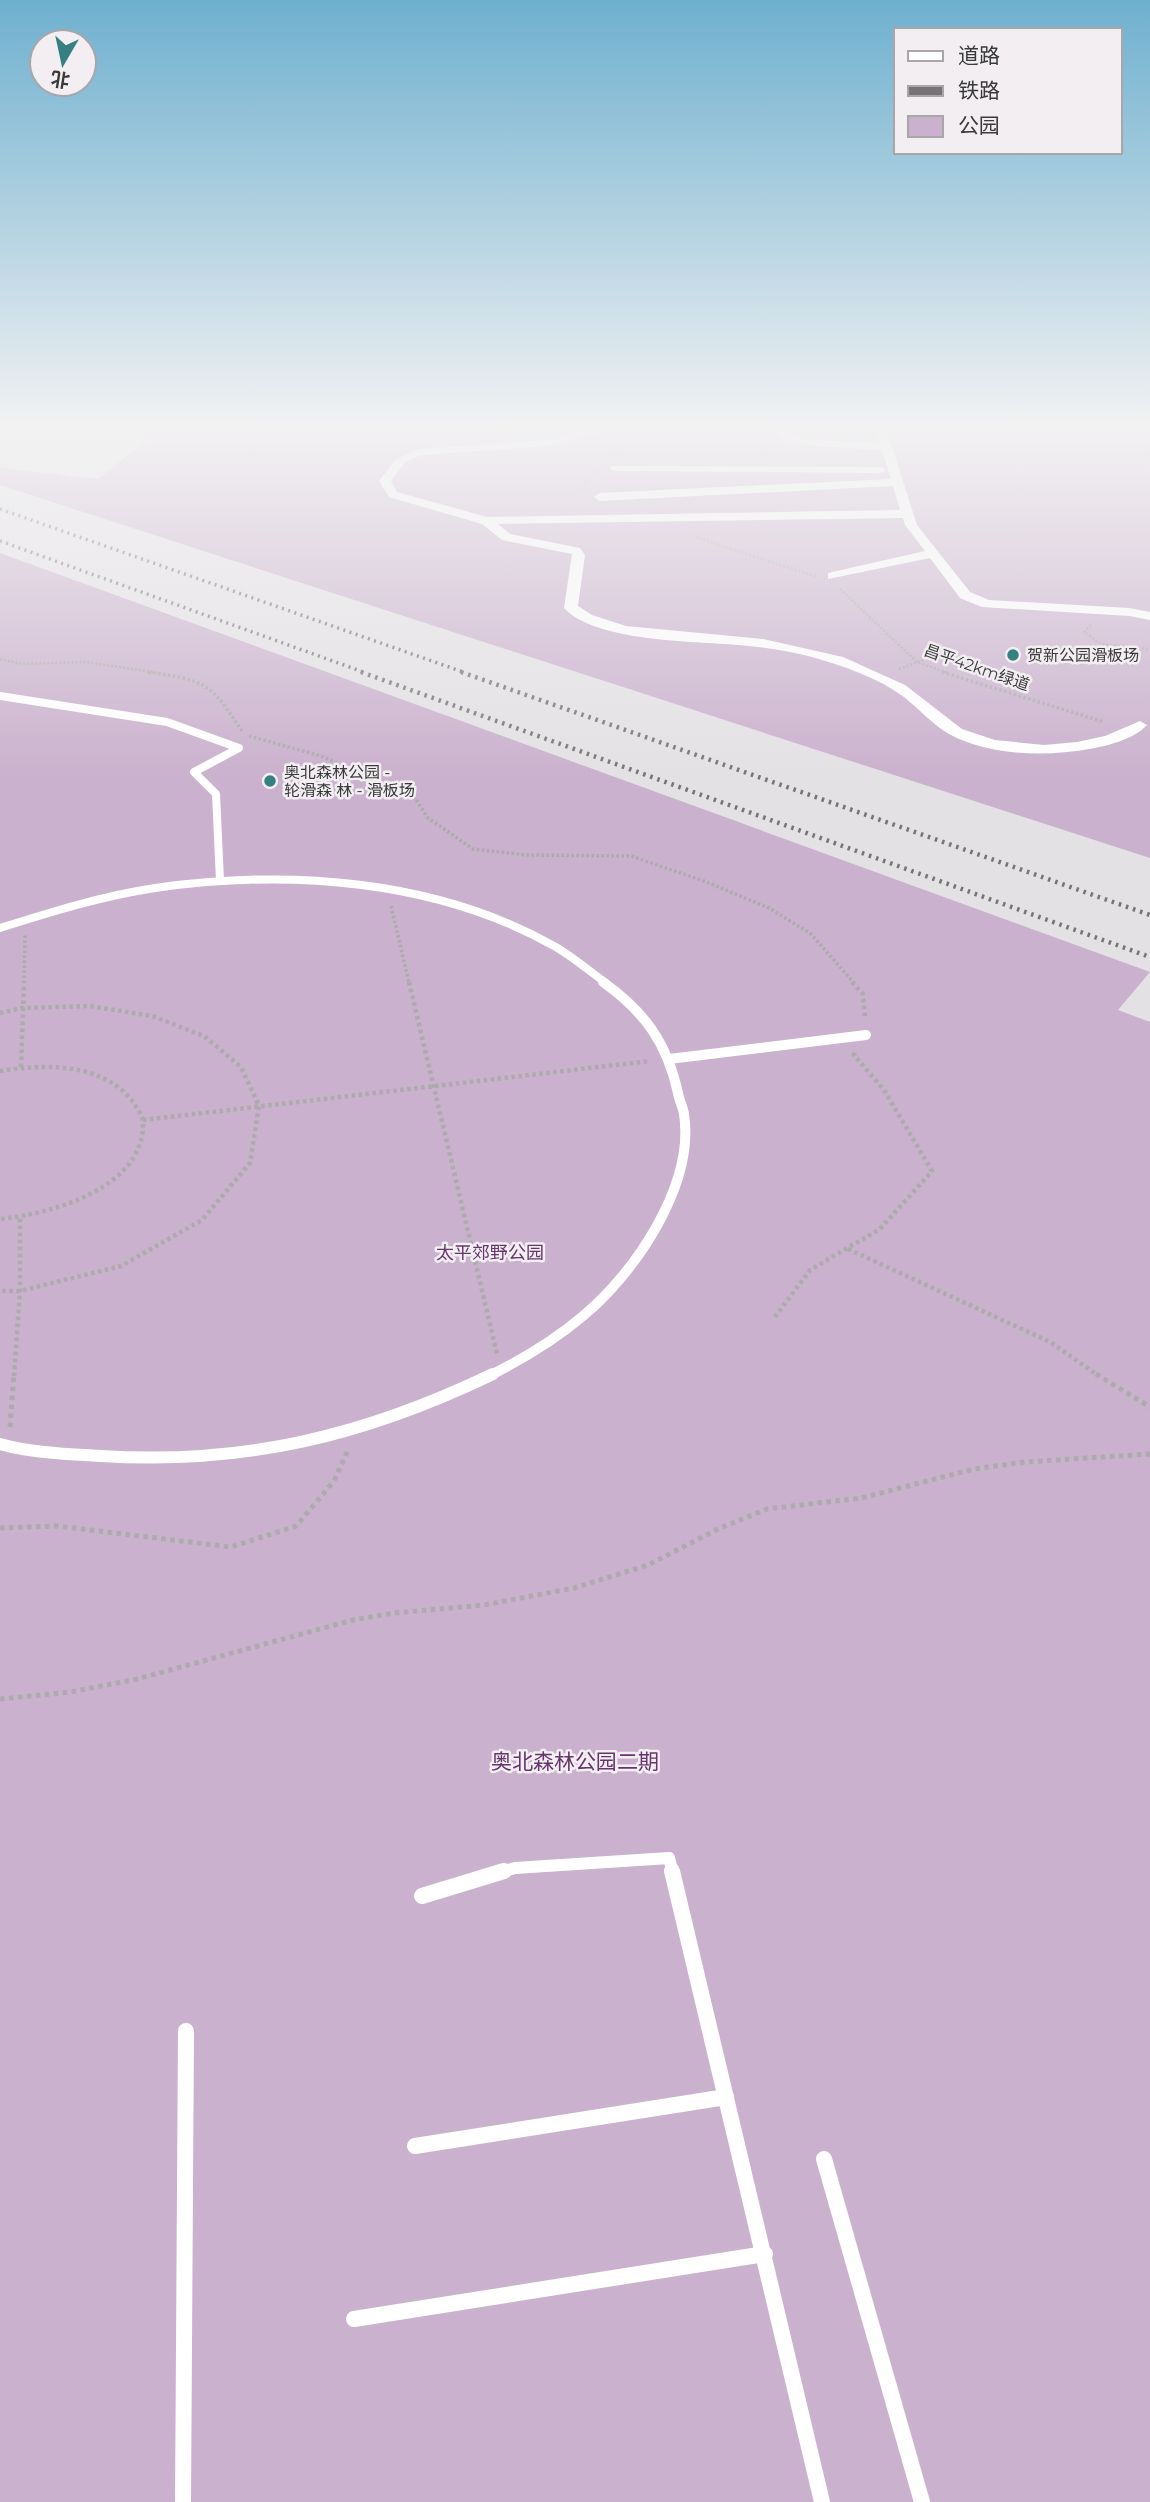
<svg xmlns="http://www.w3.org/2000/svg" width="1150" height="2502" viewBox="0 0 1150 2502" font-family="Montserrat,'Noto Sans SC',sans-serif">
	<rect width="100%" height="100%" fill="#e4e1e5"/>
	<g fill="#cab1cd">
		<path d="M162,428H1150V858L0,485V468L98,479Z"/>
		<path d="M0,553L1150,972L1118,1010L1150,1022V2502H0Z"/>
	</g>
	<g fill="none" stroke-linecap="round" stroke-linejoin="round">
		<g stroke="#adaaad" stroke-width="2.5" stroke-dasharray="2 2" stroke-linecap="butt">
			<path d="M614,455L623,434"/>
			<path d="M584,490V483L598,471"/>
			<path d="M692,536L817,577"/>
			<path d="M840,589L917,662L948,673"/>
			<path d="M1091,625L1084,632L1101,644L1150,649"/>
			<path d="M0,659L21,664L86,662L159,673"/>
			<path d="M899,669L926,659"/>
		</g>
		<g stroke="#adaaad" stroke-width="3.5" stroke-dasharray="2.5 2.5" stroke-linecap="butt">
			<path d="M148,672C206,681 209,681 242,731"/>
			<path d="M942,672L1104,722"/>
			<path d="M249,736L321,756L415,798L428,818L473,849L527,855L631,856L704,881L769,908L811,934L854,983"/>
			<path d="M391,906L409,983"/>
			<path d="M24,983L25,935"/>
		</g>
		<g stroke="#adaaad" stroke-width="4.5" stroke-dasharray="3.5 3.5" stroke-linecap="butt">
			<path d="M409,982L497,1354"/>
			<path d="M852,982L863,994L865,1018"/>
			<path d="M0,1013L23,1008L90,1006L152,1016L204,1036L241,1067L259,1106L250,1163L202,1220L121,1266L20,1291H0"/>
			<path d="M21,1067L24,982"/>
			<path d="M0,1071C46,1064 103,1062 134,1103C137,1109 143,1116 143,1122C145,1188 51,1214 0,1219"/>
			<path d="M143,1120L650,1061"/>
			<path d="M848,1249L1050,1342L1099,1376"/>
			<path d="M775,1317L810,1270L880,1229L932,1171L884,1090L854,1055L855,1052"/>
			<path d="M14,1376L20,1291V1218"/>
		</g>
		<g stroke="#adaaad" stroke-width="5" stroke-dasharray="4.5 4.5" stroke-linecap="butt">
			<path d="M1096,1374L1150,1407"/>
			<path d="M10,1427L14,1374"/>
			<path d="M0,1528L57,1526L231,1547L296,1526L334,1481L348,1450"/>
			<path d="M0,1699L71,1692L137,1679L353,1620L394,1613L484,1605L574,1588L648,1565L718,1529L767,1509L861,1498L974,1469L1025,1462L1150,1454"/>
		</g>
		<g stroke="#fff" stroke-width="8">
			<path d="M0,696L167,722L239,748L194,772L216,794L220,881"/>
			<path d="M0,928C51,912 102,896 155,888C288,869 435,879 554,946C572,956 589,971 606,983"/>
		</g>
		<g stroke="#fff" stroke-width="10">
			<path d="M669,1059L866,1035"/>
			<path d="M489,1376C521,1360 556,1339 583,1316C635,1273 695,1185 684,1114C683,1107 679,1100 678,1093C667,1043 645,1012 603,982"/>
		</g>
		<g stroke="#fff" stroke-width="12">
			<path d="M0,1444C32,1453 67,1454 101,1456C244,1465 364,1436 493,1374"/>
			<path d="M498,1873L515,1868L669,1858L673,1873"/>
		</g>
		<g stroke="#fff" stroke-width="16">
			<path d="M672,1871L822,2502"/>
			<path d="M422,1896L504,1871"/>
			<path d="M415,2146L726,2097"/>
			<path d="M824,2159L922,2502"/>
			<path d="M354,2319L765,2254"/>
			<path d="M183,2502L186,2031"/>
		</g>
		<g fill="#fff" fill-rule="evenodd">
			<path d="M594,428H612L548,446L421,455L404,463L391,481L397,492L487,517L900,510L893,486L600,501L594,497L600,493L891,479L882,450L816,446L786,440L782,439L777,428H788L791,435L816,440L880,443L875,428H886L917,525L970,592L989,600L1129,608L1150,612V620L1129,616L982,607L960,598L930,558L828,579V573L925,551L905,525L903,518L498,524L510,534L580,548L585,555L578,606L592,615L626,626L763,639L843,657L905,685L962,729L995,740L1044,745L1077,742L1105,736L1140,721L1147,725C1134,739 1108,746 1089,749C1045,757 990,756 949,734C932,724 919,709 904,697C877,677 843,666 812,657C788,651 763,647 738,645C693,641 596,642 564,608L572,554L502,540L482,524L389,497L379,481L396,459L419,449L548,440Z"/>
			<path d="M611,466L880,467L886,470L880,473L615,471L611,470Z"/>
		</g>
		<g stroke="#767476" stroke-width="3.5" stroke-dasharray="2 4.5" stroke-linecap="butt">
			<path d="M0,509L466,673"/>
			<path d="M0,541L366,673"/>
		</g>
		<g stroke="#767476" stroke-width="4.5" stroke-dasharray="2.5 5" stroke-linecap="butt">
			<path d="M361,672L1150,957"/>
			<path d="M461,672L1150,915"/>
		</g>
	</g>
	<linearGradient id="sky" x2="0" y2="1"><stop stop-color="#6eb0cf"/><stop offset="0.55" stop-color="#f3f2f3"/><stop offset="1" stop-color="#f3f2f3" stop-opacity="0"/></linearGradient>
	<rect width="1150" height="778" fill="url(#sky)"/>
	<g fill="#378081" stroke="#f2eef2" stroke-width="2.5">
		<circle cx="1013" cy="655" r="7"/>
		<circle cx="270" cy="781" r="7"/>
	</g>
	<g text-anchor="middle" stroke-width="5" stroke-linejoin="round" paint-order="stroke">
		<g font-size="16" fill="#3b3a3b" stroke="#f2eef2" text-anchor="start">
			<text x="1027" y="661">贺新公园滑板场</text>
			<text x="284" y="778">奥北森林公园 -<tspan x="284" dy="18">轮滑森 林 - 滑板场</tspan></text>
		</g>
		<g font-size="16" fill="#3b3a3b" stroke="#f2eef2">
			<text transform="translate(977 667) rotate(19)" y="6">昌平42km绿道</text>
		</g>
		<g font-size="18" fill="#67346e" stroke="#f2eef2">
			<text x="490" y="1259">太平郊野公园</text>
		</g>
		<g font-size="21" fill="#67346e" stroke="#f2eef2">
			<text x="575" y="1769">奥北森林公园二期</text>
		</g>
	</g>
	<rect x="894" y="28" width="228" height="126" fill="#f2eef2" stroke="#a9a6a9" stroke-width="2"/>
	<rect x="908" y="51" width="35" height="10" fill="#ffffff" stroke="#a9a6a9" stroke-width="2"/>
	<text x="958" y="63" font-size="21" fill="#3b3a3b">道路</text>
	<rect x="908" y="86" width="35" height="10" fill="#767476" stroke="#a9a6a9" stroke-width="2"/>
	<text x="958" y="98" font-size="21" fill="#3b3a3b">铁路</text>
	<rect x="908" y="116" width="35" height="21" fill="#cab1cd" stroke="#a9a6a9" stroke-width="2"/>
	<text x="958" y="133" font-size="21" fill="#3b3a3b">公园</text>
	<g transform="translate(63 63) rotate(189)"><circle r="33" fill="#f2eef2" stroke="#a9a6a9" stroke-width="2"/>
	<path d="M0-5L12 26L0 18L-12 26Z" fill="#378081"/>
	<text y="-10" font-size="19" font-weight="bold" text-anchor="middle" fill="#3b3a3b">北</text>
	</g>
</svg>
